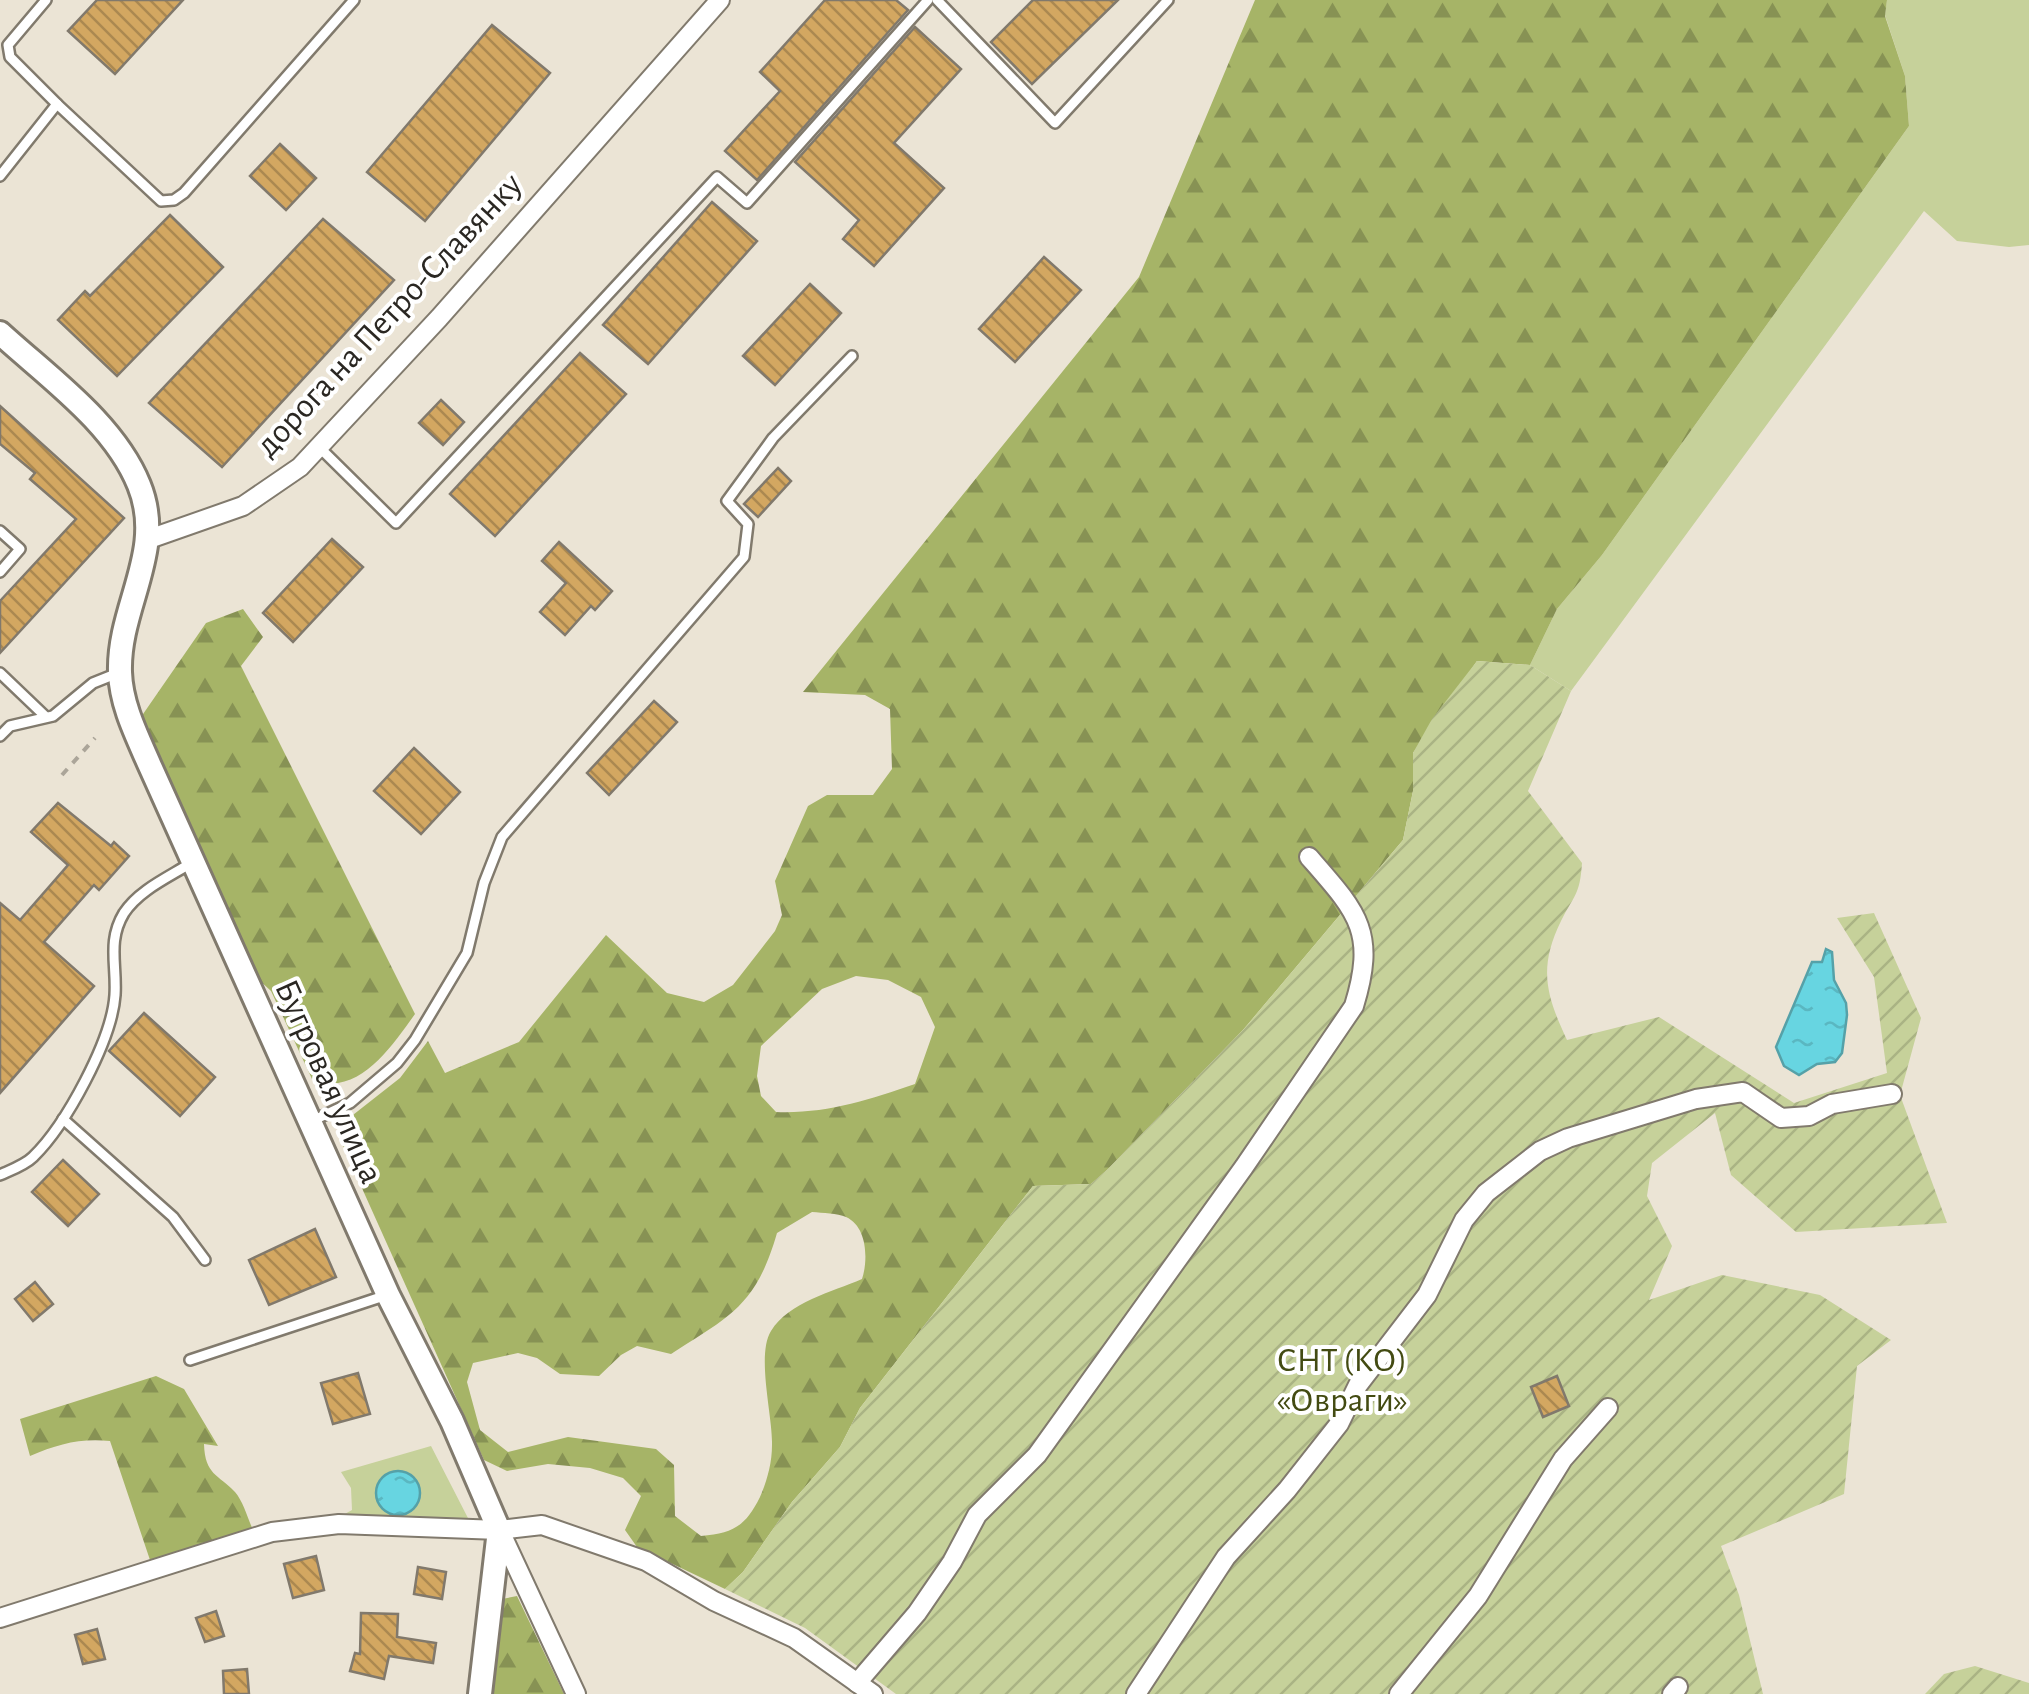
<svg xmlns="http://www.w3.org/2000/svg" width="2029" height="1694" viewBox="0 0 2029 1694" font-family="'Alegreya Sans',sans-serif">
	<defs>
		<pattern id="forest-firs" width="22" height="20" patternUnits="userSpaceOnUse" patternTransform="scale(2.5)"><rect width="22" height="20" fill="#a6b467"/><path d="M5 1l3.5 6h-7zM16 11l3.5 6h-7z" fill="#879254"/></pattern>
		<pattern id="garden-furrows" width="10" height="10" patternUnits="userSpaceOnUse" patternTransform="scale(2.5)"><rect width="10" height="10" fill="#c6d19a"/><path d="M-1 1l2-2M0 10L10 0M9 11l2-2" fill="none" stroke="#aab384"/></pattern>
		<pattern id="water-ripples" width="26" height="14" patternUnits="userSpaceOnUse" patternTransform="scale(2.5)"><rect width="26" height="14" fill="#67d5e1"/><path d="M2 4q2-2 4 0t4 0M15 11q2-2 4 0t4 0" fill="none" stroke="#5ab7c1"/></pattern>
		<pattern id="building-back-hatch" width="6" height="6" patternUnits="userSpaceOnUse" patternTransform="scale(2.5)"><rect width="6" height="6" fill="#d3a761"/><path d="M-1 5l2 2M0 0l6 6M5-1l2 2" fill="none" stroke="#ab8850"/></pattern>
	</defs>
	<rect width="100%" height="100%" fill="#ebe4d5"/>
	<g fill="#c6d19a">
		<path d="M1887,0H2029V245L2009,247L1957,241L1924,211L1571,691L1530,665L1557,609L1602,555L1909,126L1905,76L1885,15Z"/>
		<path d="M431,1446L470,1522L334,1520L352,1510L351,1488L341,1472Z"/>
	</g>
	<g fill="url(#forest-firs)" fill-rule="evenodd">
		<path d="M1255,0H1887L1885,16L1905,76L1909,126L1602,555L1557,609L1530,665L1477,661L1413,753V791L1403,840L1243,1030L1108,1169L1091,1184L1033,1186L860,1408L840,1447L792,1502L743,1572L725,1589L637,1547L625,1530L641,1496L623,1478L590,1468L548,1464L507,1471L484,1460L339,1137L344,1122L400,1078L428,1041L445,1073L519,1042L606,935L667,993L704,1002L733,985L775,931L782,915L775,881L808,806L827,795H873L892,769L890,709L865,695L803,692L1139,277ZM856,976L888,980L921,997L935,1027L915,1084C868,1100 826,1114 776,1112L761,1096L757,1076L761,1046L822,989ZM812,1212C823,1213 837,1213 846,1217C868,1227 868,1261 862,1279C832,1292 789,1302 771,1331C756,1355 773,1417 772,1445C772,1463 767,1481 760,1497C745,1527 733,1533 701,1536L675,1516L674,1465L656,1449L568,1437L508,1452L480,1430L467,1382L473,1363L518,1353L537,1358L560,1374L599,1376L621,1355L637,1346L671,1354C730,1316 756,1306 777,1233Z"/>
		<path d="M243,609L263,637L241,666L415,1014C392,1046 357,1099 312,1079L271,991L258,979L141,717L206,623Z"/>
		<path d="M156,1376L184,1389L218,1446L204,1444C205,1475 218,1474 235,1492C243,1501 248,1519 253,1530L151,1563L110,1441C80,1438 58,1444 30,1456L20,1419Z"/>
		<path d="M517,1596L564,1694H491L502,1599Z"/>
	</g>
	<g fill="url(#garden-furrows)">
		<path d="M1477,661L1530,665L1571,691L1528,791L1582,863C1580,895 1574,895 1561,921C1538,968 1546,995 1567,1040L1659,1017L1794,1103L1887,1073L1874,977L1837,918L1874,913L1921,1018L1900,1095L1947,1223L1796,1232L1731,1175L1715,1113L1652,1163L1647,1196L1672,1246L1649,1300L1722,1275L1820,1295L1891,1340L1857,1366L1844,1494L1721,1546L1739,1595L1763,1694H896L805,1628L725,1589L743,1572L792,1502L840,1447L860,1408L1033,1186L1091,1184L1108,1169L1243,1030L1403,840L1413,791V753L1432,719Z"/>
		<path d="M1975,1666L2029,1683V1694H1925L1944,1674Z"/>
	</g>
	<g fill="url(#water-ripples)" stroke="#55a1a8" stroke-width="2.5">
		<path d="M1826,949L1832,952L1834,980L1846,1003L1847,1015L1842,1053L1835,1062L1817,1064L1799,1075L1784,1066L1776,1047L1812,962H1822Z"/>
		<circle cx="398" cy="1493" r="22"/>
	</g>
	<g fill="url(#building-back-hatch)" stroke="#81796c" stroke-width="2.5">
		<path d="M97,0H183L115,74L68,31Z"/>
		<path d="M825,0H896L908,10L757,180L725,151L780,91L760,72Z"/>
		<path d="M1033,0H1118L1032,84L991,42Z"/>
		<path d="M492,25L550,73L425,221L367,172Z"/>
		<path d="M915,27L961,69L894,143L944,188L874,266L843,239L859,220L795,162Z"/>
		<path d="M280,144L316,178L286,210L250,176Z"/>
		<path d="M712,202L757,241L648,364L603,325Z"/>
		<path d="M170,215L223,267L117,376L58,320L85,291L90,296Z"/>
		<path d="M323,219L394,280L222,467L149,403Z"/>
		<path d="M1044,257L1081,290L1015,362L979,329Z"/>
		<path d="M810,284L841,313L775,385L743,356Z"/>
		<path d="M580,353L626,394L495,536L450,494Z"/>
		<path d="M441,400L464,422L443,445L419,423Z"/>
		<path d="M0,406L124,518L0,653V601L76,519L30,479L35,473L0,444Z"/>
		<path d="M778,468L791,481L758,517L744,504Z"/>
		<path d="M332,539L363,567L293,642L263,613Z"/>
		<path d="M559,542L612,591L595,610L591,606L565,635L540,612L566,583L542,561Z"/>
		<path d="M654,701L677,722L609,795L587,773Z"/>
		<path d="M414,748L460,792L421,834L374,791Z"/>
		<path d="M58,803L111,846L114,842L129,856L99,890L94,885L44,942L94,986L0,1093V903L20,920L68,865L31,832Z"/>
		<path d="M144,1013L215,1077L180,1116L109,1051Z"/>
		<path d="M63,1160L99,1194L68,1226L32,1192Z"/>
		<path d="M315,1229L336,1277L269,1305L249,1260Z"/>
		<path d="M35,1282L53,1304L33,1321L15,1299Z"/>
		<path d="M358,1373L370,1414L333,1424L321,1383Z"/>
		<path d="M1557,1376L1569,1406L1543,1417L1531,1387Z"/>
		<path d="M316,1556L324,1590L293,1598L284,1564Z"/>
		<path d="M418,1567L446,1572L442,1599L414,1594Z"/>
		<path d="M216,1611L224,1636L205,1642L196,1618Z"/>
		<path d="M361,1613L398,1614L397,1637L436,1643L433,1663L389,1656L384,1679L350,1671L355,1653L360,1654Z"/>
		<path d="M97,1629L105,1659L83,1664L75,1635Z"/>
		<path d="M247,1669L249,1694H224L223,1671Z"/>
	</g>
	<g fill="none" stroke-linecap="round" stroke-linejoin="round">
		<defs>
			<g id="lane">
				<path d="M937,0L1055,123L1168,0"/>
				<path d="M57,104L161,201L174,200L184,193L354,0"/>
				<path d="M0,176L57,104L10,57L8,45L46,0"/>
				<path d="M319,447L396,523L717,177L747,203L928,0"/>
				<path d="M0,531L20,549L0,572"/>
				<path d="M0,673L46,717"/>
				<path d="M0,736L10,726L53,716L93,683L118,673"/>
				<path d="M63,1119L173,1217L205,1260"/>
				<path d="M312,1121L350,1103L397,1063L415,1040L467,953L484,883L502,837L744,557L748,524L727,501L773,438L852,356"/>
				<path d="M0,1175C11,1170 25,1165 33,1157C66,1125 112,1040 115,995C117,965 107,941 124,913C139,890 169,877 191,863"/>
				<path d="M190,1360L387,1295"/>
			</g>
			<g id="street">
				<path d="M149,539L243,506L300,467L439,318L720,0"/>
				<path d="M500,1531L576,1694"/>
				<path d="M0,1618L272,1532L339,1524L499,1530L542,1525L646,1561L714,1601L794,1638L873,1694"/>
				<path d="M857,1683L917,1613L952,1562L977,1515L1037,1455L1244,1167L1354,1006C1377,931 1357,912 1309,857"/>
				<path d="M1136,1694L1226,1557L1287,1490L1339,1424L1358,1385L1427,1295L1464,1220L1486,1193L1540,1151L1568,1138L1696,1099L1743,1092L1781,1118L1809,1116L1832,1104L1892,1094"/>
				<path d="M1399,1694L1478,1596L1563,1459L1608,1408"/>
				<path d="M1672,1694L1678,1687"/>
			</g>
			<path id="secondary" d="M0,333C48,377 114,423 139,485C166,551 118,606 120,672C121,705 137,736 150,766L388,1295L452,1421L499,1530L480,1694"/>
		</defs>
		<use href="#lane" stroke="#817a6d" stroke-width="14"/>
		<use href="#street" stroke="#817a6d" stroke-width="22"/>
		<use href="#secondary" stroke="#817a6d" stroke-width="28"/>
		<path stroke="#aba599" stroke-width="4" stroke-dasharray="8 8" stroke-linecap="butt" d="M62,775L95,738"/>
		<use href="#lane" stroke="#fff" stroke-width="9"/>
		<use href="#street" stroke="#fff" stroke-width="18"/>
		<use href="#secondary" stroke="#fff" stroke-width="22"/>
	</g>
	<g text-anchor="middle" stroke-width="8" stroke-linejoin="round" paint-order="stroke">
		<g font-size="35" fill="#2a2722" stroke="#fff">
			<text transform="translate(388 314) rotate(-47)" y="12">дорога на Петро-Славянку</text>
			<text transform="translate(330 1081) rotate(66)" y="12">Бугровая улица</text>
		</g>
		<g font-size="35" fill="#434b12" stroke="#fff">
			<text x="1342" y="1371">СНТ (КО)<tspan x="1342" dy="40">«Овраги»</tspan></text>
		</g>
	</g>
</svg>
